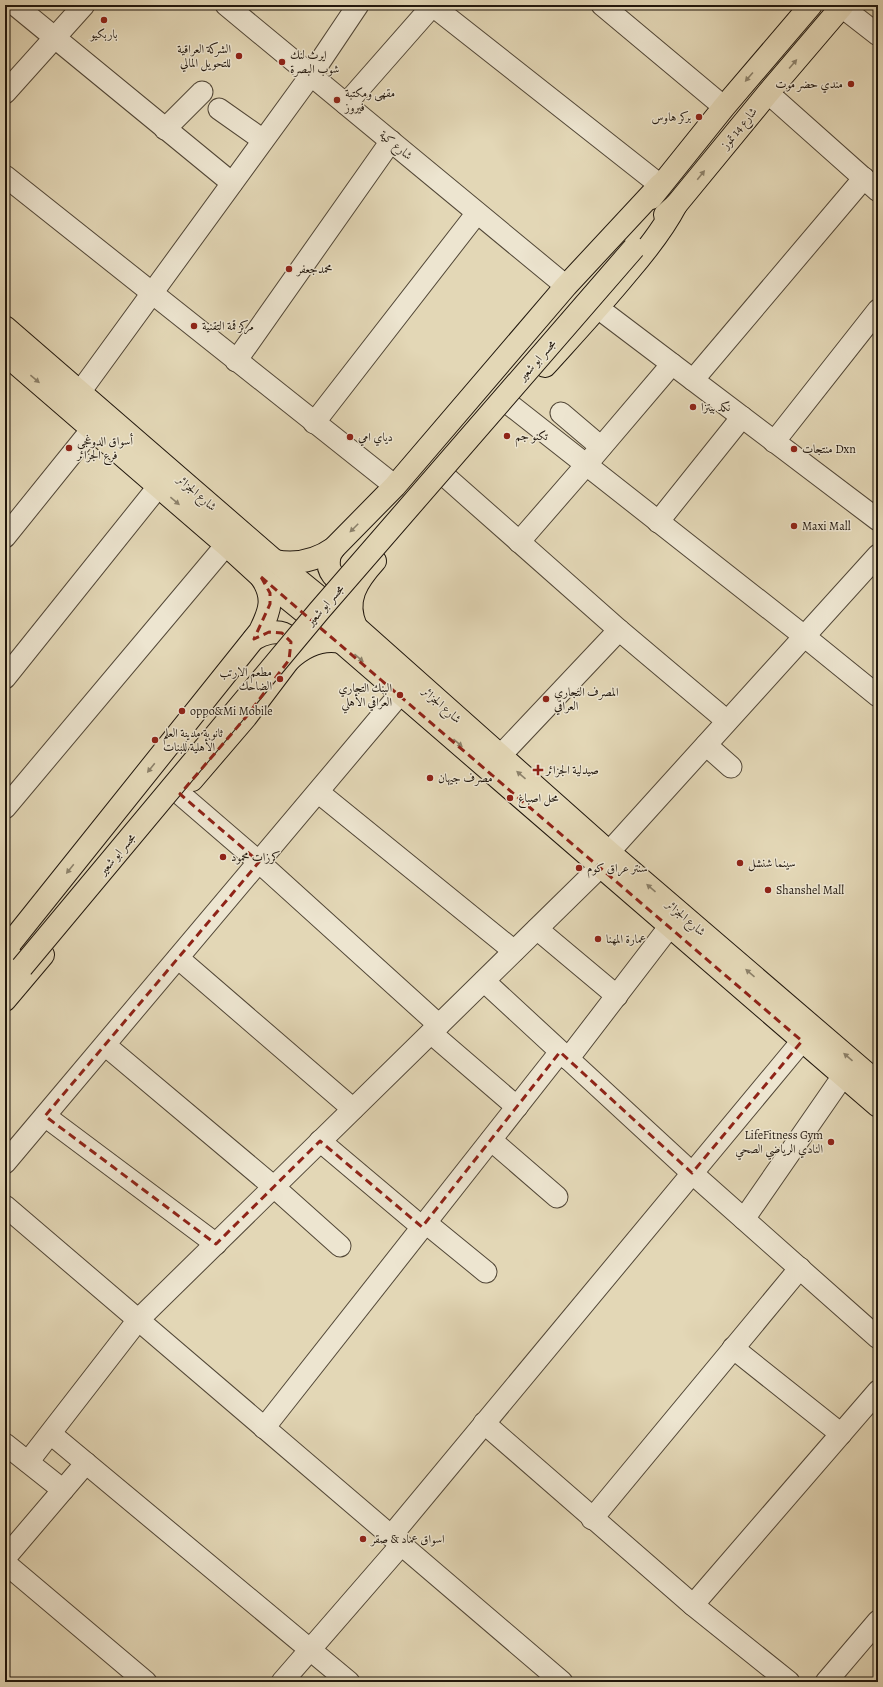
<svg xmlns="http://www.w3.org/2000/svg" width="883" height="1687" viewBox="0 0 883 1687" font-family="Alegreya,Amiri,serif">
	<rect width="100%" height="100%" fill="#e3d7b6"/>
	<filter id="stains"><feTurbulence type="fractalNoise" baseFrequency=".005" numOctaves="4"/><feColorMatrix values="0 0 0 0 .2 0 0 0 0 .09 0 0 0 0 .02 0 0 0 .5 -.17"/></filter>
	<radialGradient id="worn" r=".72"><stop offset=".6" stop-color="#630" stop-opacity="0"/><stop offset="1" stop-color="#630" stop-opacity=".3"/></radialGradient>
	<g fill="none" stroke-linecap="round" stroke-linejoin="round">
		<defs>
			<g id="minor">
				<path d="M15,5L232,183"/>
				<path d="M226,5L566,286"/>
				<path d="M602,5L724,107"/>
				<path d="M433,6L660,185"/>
				<path d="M842,7L878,35"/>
				<path d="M5,93L84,5"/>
				<path d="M768,93L878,191"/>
				<path d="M346,104L433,5"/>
				<path d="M219,109L263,140"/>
				<path d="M165,129L202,92"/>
				<path d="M5,176L395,486"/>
				<path d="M598,308L878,520"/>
				<path d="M236,361L391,141"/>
				<path d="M693,380L864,178"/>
				<path d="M80,392L311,75L358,5"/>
				<path d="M509,404L804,636L878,696"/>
				<path d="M561,413L601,447"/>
				<path d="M314,423L477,213"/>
				<path d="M774,442L878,310"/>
				<path d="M446,477L619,630L727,721"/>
				<path d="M658,522L742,417"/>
				<path d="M5,537L92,429"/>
				<path d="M519,542L586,465L672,364"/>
				<path d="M5,678L158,487"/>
				<path d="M706,745L731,767"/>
				<path d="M500,756L619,630"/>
				<path d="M318,792L514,951"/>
				<path d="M180,794L259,862L439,1025"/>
				<path d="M5,808L226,545"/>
				<path d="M609,852L878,555"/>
				<path d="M537,929L617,996"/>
				<path d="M178,958L353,1109"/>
				<path d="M484,981L692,1173L878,1338"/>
				<path d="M431,1033L517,1107"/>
				<path d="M105,1045L274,1187L340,1246"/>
				<path d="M568,1059L670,926"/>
				<path d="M45,1116L216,1244"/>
				<path d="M491,1140L557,1197"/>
				<path d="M320,1141L422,1227"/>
				<path d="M5,1163L400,694"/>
				<path d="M5,1206L562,1682"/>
				<path d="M744,1219L843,1076"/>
				<path d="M426,1223L486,1272"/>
				<path d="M733,1348L841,1434"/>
				<path d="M484,1423L693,1605L789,1682"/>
				<path d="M264,1428L560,1052"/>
				<path d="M51,1434L349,1682"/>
				<path d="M5,1444L63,1490"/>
				<path d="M28,1462L138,1320L601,866"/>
				<path d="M592,1519L800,1268"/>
				<path d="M391,1536L802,1041"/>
				<path d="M5,1558L86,1463"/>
				<path d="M5,1563L146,1682"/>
				<path d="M693,1605L878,1391"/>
				<path d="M282,1682L401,1545"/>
				<path d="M826,1682L878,1621"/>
			</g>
			<g id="major">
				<path d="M651,198L724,107L811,5"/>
				<path d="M665,215L676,205L768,93L843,5"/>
				<path d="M5,327L275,561L356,627L609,852L878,1083"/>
				<path d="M5,354L226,545L261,577L341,642L878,1106"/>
				<path d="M545,366C573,335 601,305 628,272C646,251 663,230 676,205"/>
				<path d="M334,548C332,551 329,556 329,560C327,570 335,583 347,581C352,581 357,577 362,574"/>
				<path d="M275,561C296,565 317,560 334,548L395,486L566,286L660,185"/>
				<path d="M356,627C344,600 357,581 375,561"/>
				<path d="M254,639C275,627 299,629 289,660"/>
				<path d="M192,780L246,717L289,660C303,647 321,638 341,642"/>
				<path d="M5,950L260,631C270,611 275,597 261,577"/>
				<path d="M5,968L14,959"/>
				<path d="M5,1000L43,955"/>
			</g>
		</defs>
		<use href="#minor" stroke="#524737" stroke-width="23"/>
		<use href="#major" stroke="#21170d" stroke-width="24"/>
		<use href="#minor" stroke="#ede5d0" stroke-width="21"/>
		<use href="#major" stroke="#e3d7b6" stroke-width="22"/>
		<defs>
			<path id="major-bridge" d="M22,967L319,611L634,248"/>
		</defs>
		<use href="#major-bridge" stroke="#21170d" stroke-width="24" stroke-linecap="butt"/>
		<use href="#major-bridge" stroke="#e3d7b6" stroke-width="22"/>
	</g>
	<defs><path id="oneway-solid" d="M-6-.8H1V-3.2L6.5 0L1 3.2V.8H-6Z"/></defs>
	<g fill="#8c816a">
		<use href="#oneway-solid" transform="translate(793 64) rotate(-49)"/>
		<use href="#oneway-solid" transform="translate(749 77) rotate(131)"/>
		<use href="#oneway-solid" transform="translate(701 175) rotate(-51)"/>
		<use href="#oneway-solid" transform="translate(35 379) rotate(40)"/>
		<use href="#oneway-solid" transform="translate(175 501) rotate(40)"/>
		<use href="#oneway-solid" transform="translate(354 528) rotate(135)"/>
		<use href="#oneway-solid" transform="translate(359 658) rotate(41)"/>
		<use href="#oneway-solid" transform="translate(458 743) rotate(41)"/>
		<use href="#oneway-solid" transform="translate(151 768) rotate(129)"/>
		<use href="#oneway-solid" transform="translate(521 775) rotate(-139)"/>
		<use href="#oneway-solid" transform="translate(70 869) rotate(129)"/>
		<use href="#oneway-solid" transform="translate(651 888) rotate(-139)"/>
		<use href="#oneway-solid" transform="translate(750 973) rotate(-139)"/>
		<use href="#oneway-solid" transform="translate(848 1057) rotate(-139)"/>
	</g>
	<path fill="none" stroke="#8f2418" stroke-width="3" stroke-dasharray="8 5" stroke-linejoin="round" d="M261,577L802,1041L692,1173L560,1052L422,1227L320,1141L216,1244L45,1116L259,862L180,794L246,717L289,660L291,642L282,633L269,632L254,639L270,604V593Z"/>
	<g fill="#8f2418" stroke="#ede5d0" stroke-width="1.5">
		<circle cx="104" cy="20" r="4"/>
		<circle cx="239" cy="56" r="4"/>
		<circle cx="282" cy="62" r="4"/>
		<circle cx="851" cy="84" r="4"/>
		<circle cx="337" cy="100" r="4"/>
		<circle cx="699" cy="117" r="4"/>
		<circle cx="289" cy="269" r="4"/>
		<circle cx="194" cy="326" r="4"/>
		<circle cx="693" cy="407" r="4"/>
		<circle cx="507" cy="436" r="4"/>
		<circle cx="350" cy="437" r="4"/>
		<circle cx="69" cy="448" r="4"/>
		<circle cx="794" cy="449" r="4"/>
		<circle cx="794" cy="526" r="4"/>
		<circle cx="280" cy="679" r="4"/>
		<circle cx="400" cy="695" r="4"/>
		<circle cx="546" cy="699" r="4"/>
		<circle cx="182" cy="711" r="4"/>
		<circle cx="155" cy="740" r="4"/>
		<path d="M536 764h4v4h4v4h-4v4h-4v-4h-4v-4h4z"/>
		<circle cx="430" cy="778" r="4"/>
		<circle cx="510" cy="798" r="4"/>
		<circle cx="223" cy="857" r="4"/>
		<circle cx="740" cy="863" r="4"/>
		<circle cx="579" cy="868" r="4"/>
		<circle cx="768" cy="890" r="4"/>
		<circle cx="598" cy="939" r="4"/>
		<circle cx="831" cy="1142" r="4"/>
		<circle cx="363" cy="1539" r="4"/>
	</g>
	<g text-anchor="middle" stroke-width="3" stroke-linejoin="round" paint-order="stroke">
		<g font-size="12" fill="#21170d" stroke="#ede5d0" text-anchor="start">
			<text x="104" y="38" text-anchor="middle">باربكيو</text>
			<text x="231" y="53" text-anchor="end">الشركة العراقية<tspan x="231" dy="14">للتحويل المالي</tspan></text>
			<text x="290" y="59">ايرث لنك<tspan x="290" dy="14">شوب البصرة</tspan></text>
			<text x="843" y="88" text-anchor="end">مندي حضر موت</text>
			<text x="345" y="97">مقهى ومكتبة<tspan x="345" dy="14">فيروز</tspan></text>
			<text x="691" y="121" text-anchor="end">بركر هاوس</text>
			<text x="297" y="273">محمدجعفر</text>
			<text x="202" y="330">مركز قمة التقنية</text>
			<text x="701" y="411">نكد بيتزا</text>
			<text x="515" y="440">تكنو جم</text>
			<text x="358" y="441">دياي امي</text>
			<text x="77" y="445">أسواق الدوغجي<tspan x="77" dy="14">فرع الجزائر</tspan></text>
			<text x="802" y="453">منتجات Dxn</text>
			<text x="802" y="530">Maxi Mall</text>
			<text x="272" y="676" text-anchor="end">مطعم الارتب<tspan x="272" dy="14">الضاحك</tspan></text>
			<text x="392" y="692" text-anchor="end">البنك التجاري<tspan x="392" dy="14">العراقي الأهلي</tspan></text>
			<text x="554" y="696">المصرف التجاري<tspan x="554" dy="14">العراقي</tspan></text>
			<text x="190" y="715">oppo&amp;Mi Mobile</text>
			<text x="163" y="737">ثانوية مدينة العلم<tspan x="163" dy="14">الأهلية للبنات</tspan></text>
			<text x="546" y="774">صيدلية الجزائر</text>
			<text x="438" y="782">مصرف جيهان</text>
			<text x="518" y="802">محل اصباغ</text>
			<text x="231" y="861">كرزات محمود</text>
			<text x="748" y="867">سينما شنشل</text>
			<text x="587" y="872">سنتر عراق كوم</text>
			<text x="776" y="894">Shanshel Mall</text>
			<text x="606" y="943">عمارة المهنا</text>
			<text x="823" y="1139" text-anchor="end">LifeFitness Gym<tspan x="823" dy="14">النادي الرياضي الصحي</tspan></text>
			<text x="371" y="1543">اسواق عماد &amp; صقر</text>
		</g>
		<g font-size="12" fill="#21170d" stroke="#ede5d0">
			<text transform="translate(739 128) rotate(-51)" y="4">شارع 14 تموز</text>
			<text transform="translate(396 145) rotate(40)" y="4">شارع كية</text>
			<text transform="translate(537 360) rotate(-49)" y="4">مجسر ابو شعير</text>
			<text transform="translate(197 493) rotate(41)" y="4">شارع الجزائر</text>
			<text transform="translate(325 605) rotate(-49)" y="4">مجسر ابو شعير</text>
			<text transform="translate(442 705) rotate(42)" y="4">شارع الجزائر</text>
			<text transform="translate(117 854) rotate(-50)" y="4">مجسر ابو شعير</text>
			<text transform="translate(686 918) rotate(41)" y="4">شارع الجزائر</text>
		</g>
	</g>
	<rect width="883" height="1687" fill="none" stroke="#e3d7b6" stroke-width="20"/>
	<rect x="6" y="6" width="871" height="1675" fill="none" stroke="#21170d" stroke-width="2"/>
	<rect x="10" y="10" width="863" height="1667" fill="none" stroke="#21170d"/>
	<rect width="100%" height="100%" filter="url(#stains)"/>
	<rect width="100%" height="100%" fill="url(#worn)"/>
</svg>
